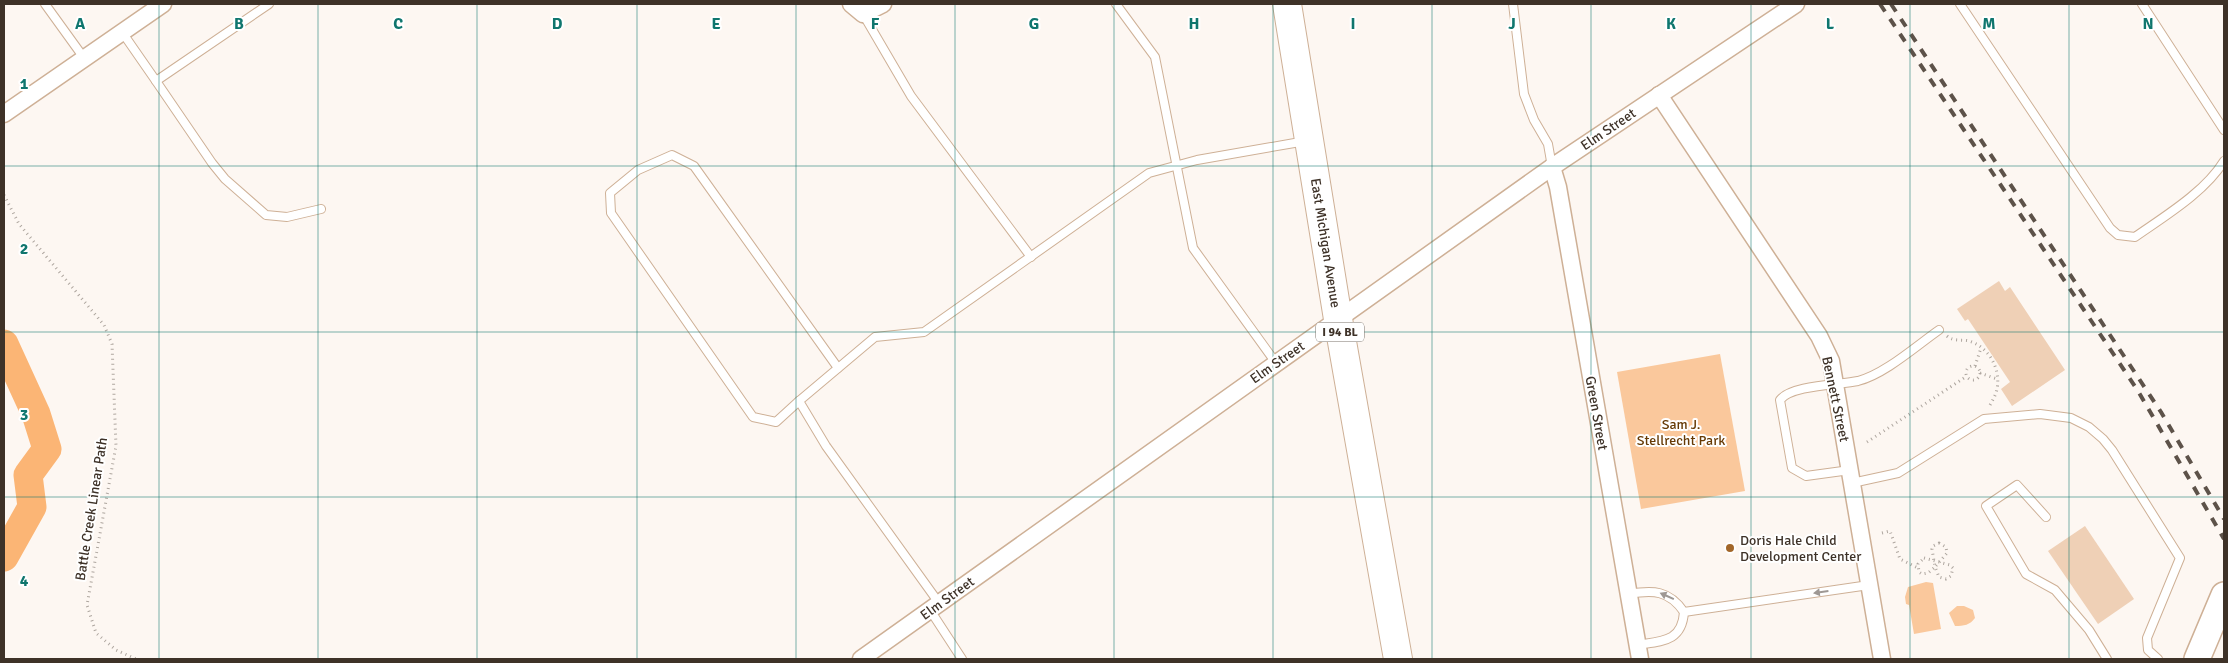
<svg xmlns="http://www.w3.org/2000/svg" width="2228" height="663" viewBox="0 0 2228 663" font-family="Signika,sans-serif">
	<rect width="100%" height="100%" fill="#fdf7f2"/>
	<g fill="#fac89c">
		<path d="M1720,354L1745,491L1641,509L1617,372Z"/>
		<path d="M1926,582L1933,583L1941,629L1914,634L1909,605L1906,604L1905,597L1908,587Z"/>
		<path d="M1957,606H1964L1973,610L1975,618C1970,625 1964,626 1955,626L1949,613Z"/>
	</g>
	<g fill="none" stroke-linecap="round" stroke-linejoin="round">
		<path stroke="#fbb575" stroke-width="29" d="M4,344L36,414L47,449L28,475L32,507L4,557"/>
	</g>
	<g fill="#efd0b6">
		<path d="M1999,281L2005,291L2010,287L2065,370L2012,406L2001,389L2010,382L1968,319L1965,321L1957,309Z"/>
		<path d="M2085,526L2134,599L2098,624L2048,551Z"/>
	</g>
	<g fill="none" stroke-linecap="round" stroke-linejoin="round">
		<defs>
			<g id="lane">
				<path d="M45,4L84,58"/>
				<path d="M1116,4L1155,57L1193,248L1276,363"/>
				<path d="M1513,4L1524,94L1534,120L1548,144L1552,167"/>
				<path d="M1960,4L2110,228L2118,235L2135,237C2165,216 2205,192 2224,161"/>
				<path d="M2142,4L2224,130"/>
				<path d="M863,14L911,96L1031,257"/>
				<path d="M122,32L156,81L269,4"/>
				<path d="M156,81L212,163L225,179L266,215L287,217L321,209"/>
				<path d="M799,401L776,422L753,417L611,213L610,193L638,170L672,155L694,166L838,368"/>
				<path d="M1850,470L1806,476L1792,468L1780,400C1791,385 1839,385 1858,381C1885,374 1916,346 1939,330"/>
				<path d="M1852,483L1898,473L1984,419L2040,414L2071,418L2089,427L2103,439L2112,450L2180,558L2147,638L2148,650L2158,659"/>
				<path d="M2046,517L2017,485L1986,506L2026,574L2055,590L2089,630L2107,659"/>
				<path d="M1629,594C1653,590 1669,590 1684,612L1869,585"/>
				<path d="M939,603L826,446L799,401L875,337L924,332L1149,173L1197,160L1306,141"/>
				<path d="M930,610L962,659"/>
				<path d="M1637,645C1662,641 1682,642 1684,612"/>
			</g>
			<g id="street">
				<path d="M851,4L863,14L883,4"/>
				<path d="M1659,95L1819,336L1831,361L1882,659"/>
				<path d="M4,114L163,4"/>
				<path d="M1552,167L1558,187L1640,659"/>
				<path d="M861,659L1552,167L1796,4"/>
			</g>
			<path id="primary" d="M2197,659L2224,595"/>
			<path id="highway" d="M1287,4L1338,319L1398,659"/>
		</defs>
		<use href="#lane" stroke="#ceb096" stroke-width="10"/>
		<use href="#street" stroke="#ceb096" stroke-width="19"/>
		<use href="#primary" stroke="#ceb096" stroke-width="28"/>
		<use href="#highway" stroke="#ceb096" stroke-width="30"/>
		<g stroke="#aea69f" stroke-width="3" stroke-dasharray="1 4" stroke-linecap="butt">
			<path d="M4,195L19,224L104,325L112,344L116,446L87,605L96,633L116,650L136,659"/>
			<path d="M1947,336C1954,342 1961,339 1969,341C1989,347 2001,369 1997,389C1996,395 1992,401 1989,407"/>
			<path d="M1975,366L1981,348"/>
			<circle cx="1973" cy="373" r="7"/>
			<path d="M1980,373L1997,379"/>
			<path d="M1867,442L1967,376"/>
			<path d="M1882,533L1890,531L1900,559L1918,568"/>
			<path d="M1939,543L1946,547L1947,553L1935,567L1932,549L1933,546Z"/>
			<path d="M1924,558L1950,565L1953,568L1951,576L1946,579L1939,577L1935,567L1928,573L1922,574L1919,572L1918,564Z"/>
		</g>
		<use href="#lane" stroke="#fff" stroke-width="8"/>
		<use href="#street" stroke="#fff" stroke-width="16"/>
		<use href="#primary" stroke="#fff" stroke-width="25"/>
		<use href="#highway" stroke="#fff" stroke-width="28"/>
		<g stroke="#5d5249" stroke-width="4" stroke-dasharray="9 9" stroke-linecap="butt">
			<path d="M1880,4L2138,391L2224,539"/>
			<path d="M1891,4L2161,412L2224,519"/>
		</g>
	</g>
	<defs><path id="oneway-solid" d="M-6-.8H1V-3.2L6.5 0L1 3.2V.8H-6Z" transform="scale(1.25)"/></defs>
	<g fill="#9e9894">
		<use href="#oneway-solid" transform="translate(1821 592) rotate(172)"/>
		<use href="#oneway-solid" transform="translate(1667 596) rotate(-156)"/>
	</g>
	<path fill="none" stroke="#0f766e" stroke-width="1" stroke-opacity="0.55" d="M159,4V659M318,4V659M477,4V659M637,4V659M796,4V659M955,4V659M1114,4V659M1273,4V659M1432,4V659M1591,4V659M1751,4V659M1910,4V659M2069,4V659M4,166H2224M4,332H2224M4,497H2224"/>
	<circle fill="#a26629" stroke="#fff" stroke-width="2" cx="1730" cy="548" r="5"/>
	<g text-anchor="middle" stroke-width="4" stroke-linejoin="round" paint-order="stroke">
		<rect fill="#fff" stroke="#787068" stroke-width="1" x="1316" y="322.5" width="48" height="19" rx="4"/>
		<g font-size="12" font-weight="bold" fill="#3e3228">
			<text x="1340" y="336">I 94 BL</text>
		</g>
		<g font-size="14" fill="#3e3228" stroke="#fff">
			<text transform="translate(1608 129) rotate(-34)" y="5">Elm Street</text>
			<text transform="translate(1326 243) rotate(81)" y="5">East Michigan Avenue</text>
			<text transform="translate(1277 362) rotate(-35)" y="5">Elm Street</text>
			<text transform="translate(1836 399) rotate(78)" y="5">Bennett Street</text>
			<text transform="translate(1597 413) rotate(80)" y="5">Green Street</text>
			<text transform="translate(91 509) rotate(-81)" y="5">Battle Creek Linear Path</text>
			<text transform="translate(947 598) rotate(-36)" y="5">Elm Street</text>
		</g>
		<g font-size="14" fill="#663a05" stroke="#fff">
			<text x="1681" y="429">Sam J.<tspan x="1681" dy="16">Stellrecht Park</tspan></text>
		</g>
		<g font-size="14" fill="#3e3228" stroke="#fff" text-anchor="start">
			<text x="1740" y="545">Doris Hale Child<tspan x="1740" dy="16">Development Center</tspan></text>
		</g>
	</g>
	<g font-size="16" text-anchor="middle" font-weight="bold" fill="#0f766e" stroke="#fff" stroke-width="4" stroke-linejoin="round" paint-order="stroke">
		<text x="80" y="29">A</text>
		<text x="239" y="29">B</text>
		<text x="398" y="29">C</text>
		<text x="557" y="29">D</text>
		<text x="716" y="29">E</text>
		<text x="875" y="29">F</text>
		<text x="1034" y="29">G</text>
		<text x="1194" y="29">H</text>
		<text x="1353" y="29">I</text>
		<text x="1512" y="29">J</text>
		<text x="1671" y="29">K</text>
		<text x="1830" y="29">L</text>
		<text x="1989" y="29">M</text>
		<text x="2148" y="29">N</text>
		<text x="24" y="89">1</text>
		<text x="24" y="254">2</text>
		<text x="24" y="420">3</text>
		<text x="24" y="586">4</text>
	</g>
	<rect width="2228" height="663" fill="none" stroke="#3e3228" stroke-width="10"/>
</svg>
